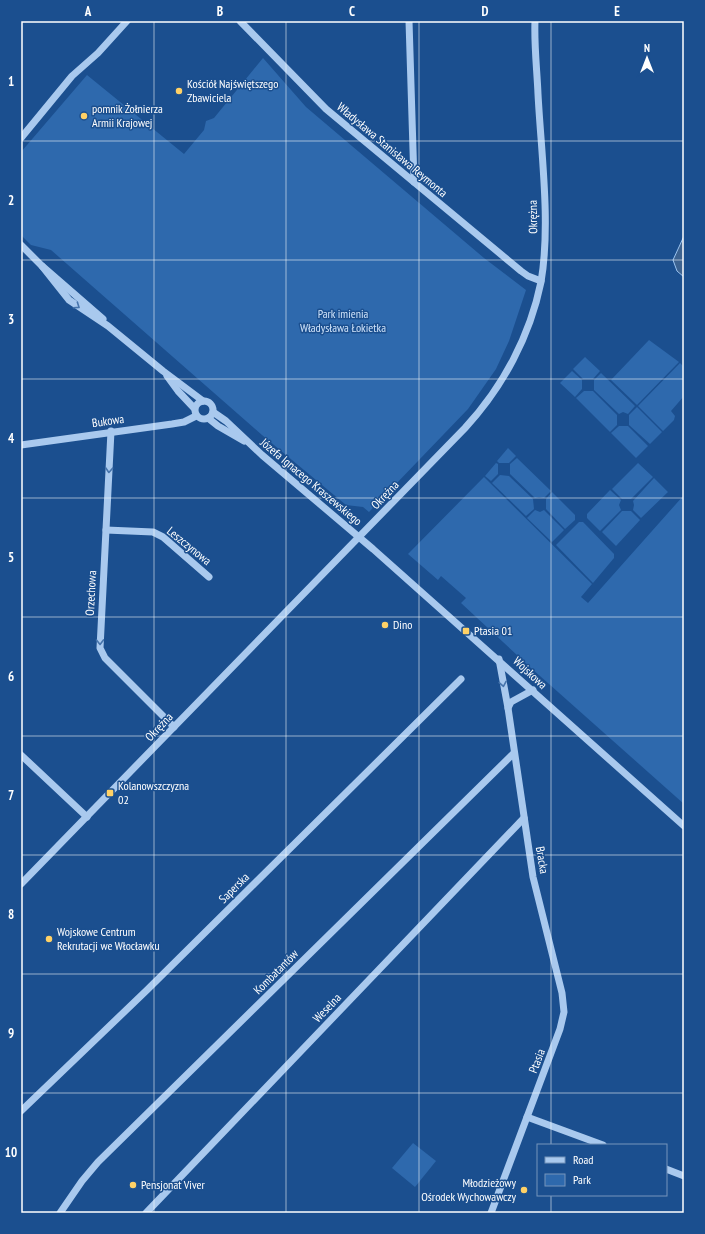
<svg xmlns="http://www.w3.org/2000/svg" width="705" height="1234" viewBox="0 0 705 1234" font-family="'PT Sans Narrow',sans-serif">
	<rect width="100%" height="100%" fill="#1b4f8f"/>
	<g fill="#2e69ad">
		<path d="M263,58L306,107L484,258L526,290L509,341L496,369L468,409L369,512L363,507L346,505L262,435L51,250L31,245L21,235V152L87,75L184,154L204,130L206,121L214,118Z"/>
		<path d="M649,340L679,362L637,405L611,380Z"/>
		<path d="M585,357L600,371L593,379H583L573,369Z"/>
		<path d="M680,363L684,367V396L671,411L675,416L674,420L663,431L638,406Z"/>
		<path d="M572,371L582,380V389L575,397L560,383Z"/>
		<path d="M601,373L635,406L628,414L623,412L619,414L594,390V380Z"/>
		<path d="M584,391H593L617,415V425L610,432L576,398Z"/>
		<path d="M637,407L662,432L650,444L629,425V415Z"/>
		<path d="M619,426H628L648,446L636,458L611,433Z"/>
		<path d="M508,448L516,456L509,463H499L497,461Z"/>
		<path d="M517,458L551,491L544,498L539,497L535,498L510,474V464Z"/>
		<path d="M496,463L498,464V474L491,481L485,476Z"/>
		<path d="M638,463L653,477L631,499H622L612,489Z"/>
		<path d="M500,475L509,476L533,499L534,509L526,516L492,483Z"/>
		<path d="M484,477L592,584L581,597L588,603L684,495V804L531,668L461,603L466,598L441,576L438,580L408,554Z"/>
		<path d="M654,478L668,492L641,518L633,510L634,505L633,501Z"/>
		<path d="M610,490L621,500L619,505L621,510L600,531L587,518V514Z"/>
		<path d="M552,492L575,515V520L565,529L546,509V499Z"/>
		<path d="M535,510L540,512L544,510L564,530L552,542L527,518Z"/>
		<path d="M622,511H631L640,520L616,546L602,532Z"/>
		<path d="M579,522H583L614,554V558L593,583L556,545Z"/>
		<path d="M413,1143L436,1161L415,1187L392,1168Z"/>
	</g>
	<path fill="#3c6290" stroke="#9cc4f0" d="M684,236V277L677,271L673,260Z"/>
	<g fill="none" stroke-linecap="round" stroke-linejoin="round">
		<g stroke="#a9c9ee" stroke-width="7">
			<path d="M240,21L326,109L521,271L528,276L541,281"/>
			<path d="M409,21L414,182"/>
			<path d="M21,138L72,76L98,53L127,21"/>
			<path d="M21,245L42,266L103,319"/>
			<path d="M42,266L69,300L108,326L163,371L203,401"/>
			<path d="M167,376L178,391L194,408"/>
			<circle cx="204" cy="410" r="9"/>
			<path d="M213,412L226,421L262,455L373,549L684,826"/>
			<path d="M208,418L218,426L244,441"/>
			<path d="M111,431L100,648L105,658L174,727"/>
			<path d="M21,445L172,424L184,422L196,416"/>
			<path d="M106,530L153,532L163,537L209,577"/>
			<path d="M499,659L508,708"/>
			<path d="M21,755L87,817"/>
			<path d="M21,884L465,428C503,387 530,336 541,282C551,224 541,152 538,94C537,70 534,45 535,21"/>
			<path d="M21,1111L147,990L461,679"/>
			<path d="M527,1117L603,1145"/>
			<path d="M666,1169L684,1176"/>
			<path d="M60,1213L82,1181L98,1162L514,753"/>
			<path d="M146,1213L524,818"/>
			<path d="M491,1213L560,1029L564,1012L562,993L533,877L508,708L511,702L533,690"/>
		</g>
	</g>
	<defs><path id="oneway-chevron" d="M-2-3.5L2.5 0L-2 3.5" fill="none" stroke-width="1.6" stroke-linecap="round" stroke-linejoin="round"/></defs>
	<g stroke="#4674ac">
		<use href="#oneway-chevron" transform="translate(77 306) rotate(34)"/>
		<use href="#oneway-chevron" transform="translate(109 470) rotate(93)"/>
		<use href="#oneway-chevron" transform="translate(100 642) rotate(89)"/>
		<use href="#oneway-chevron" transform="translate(503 684) rotate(80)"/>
	</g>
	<path fill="none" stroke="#fff" stroke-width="1" stroke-opacity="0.55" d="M154,21V1213M286,21V1213M419,21V1213M551,21V1145M21,141H684M21,260H684M21,379H684M21,498H684M21,617H684M21,736H684M21,855H684M21,974H684M21,1093H684M551,1195V1213"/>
	<g fill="#ffd166" stroke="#1b4f8f" stroke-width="1.5">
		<circle cx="179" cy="91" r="4"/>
		<circle cx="84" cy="116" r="4"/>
		<circle cx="385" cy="625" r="4"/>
		<rect x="462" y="627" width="8" height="8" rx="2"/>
		<rect x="106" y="789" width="8" height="8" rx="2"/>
		<circle cx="49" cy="939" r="4"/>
		<circle cx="133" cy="1185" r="4"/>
		<circle cx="524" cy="1190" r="4"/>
	</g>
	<g text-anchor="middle" stroke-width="3" stroke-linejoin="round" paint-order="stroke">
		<g font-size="12" fill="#fff" stroke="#1b4f8f" text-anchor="start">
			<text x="187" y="88">Kościół Najświętszego<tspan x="187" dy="14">Zbawiciela</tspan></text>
			<text x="92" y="113">pomnik Żołnierza<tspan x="92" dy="14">Armii Krajowej</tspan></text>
			<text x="393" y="629">Dino</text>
			<text x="474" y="635">Ptasia 01</text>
			<text x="118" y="790">Kolanowszczyzna<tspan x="118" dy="14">02</tspan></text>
			<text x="57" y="936">Wojskowe Centrum<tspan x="57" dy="14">Rekrutacji we Włocławku</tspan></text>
			<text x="516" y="1187" text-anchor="end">Młodzieżowy<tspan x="516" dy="14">Ośrodek Wychowawczy</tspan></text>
			<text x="141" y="1189">Pensjonat Viver</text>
		</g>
		<g font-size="12" fill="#fff" stroke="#1b4f8f">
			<text transform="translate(392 150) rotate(40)" y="4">Władysława Stanisława Reymonta</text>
			<text transform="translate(533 217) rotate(-91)" y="4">Okrężna</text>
			<text transform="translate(108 421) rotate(-8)" y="4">Bukowa</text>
			<text transform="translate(311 482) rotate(40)" y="4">Józefa Ignacego Kraszewskiego</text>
			<text transform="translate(385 495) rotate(-46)" y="4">Okrężna</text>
			<text transform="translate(189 546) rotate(39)" y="4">Leszczynowa</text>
			<text transform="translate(91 593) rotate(-87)" y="4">Orzechowa</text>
			<text transform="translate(530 673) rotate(43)" y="4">Wojskowa</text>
			<text transform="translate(159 727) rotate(-46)" y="4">Okrężna</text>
			<text transform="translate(542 860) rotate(80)" y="4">Bracka</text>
			<text transform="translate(234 888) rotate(-45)" y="4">Saperska</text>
			<text transform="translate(276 972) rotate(-45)" y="4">Kombatantów</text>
			<text transform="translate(327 1008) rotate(-46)" y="4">Weselna</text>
			<text transform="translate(537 1061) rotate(-69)" y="4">Ptasia</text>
		</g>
		<g font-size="12" fill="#cfe3fa" stroke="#1b4f8f">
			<text x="343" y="318">Park imienia<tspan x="343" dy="14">Władysława Łokietka</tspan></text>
		</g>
	</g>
	<rect width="705" height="1234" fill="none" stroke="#1b4f8f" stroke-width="44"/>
	<rect x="537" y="1144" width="130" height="52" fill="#1b4f8f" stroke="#7695bc"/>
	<rect x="545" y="1157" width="20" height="6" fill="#a9c9ee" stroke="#7695bc"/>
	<text x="573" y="1164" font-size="12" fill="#ffffff">Road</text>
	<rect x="545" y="1174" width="20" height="12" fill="#2e69ad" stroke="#7695bc"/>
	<text x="573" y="1184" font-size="12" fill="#ffffff">Park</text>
	<g transform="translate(647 58)" stroke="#1b4f8f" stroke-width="3" paint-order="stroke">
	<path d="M0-3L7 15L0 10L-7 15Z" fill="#ffffff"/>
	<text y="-6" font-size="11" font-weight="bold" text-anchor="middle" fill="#ffffff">N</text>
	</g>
	<rect x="22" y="22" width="661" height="1190" fill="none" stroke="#fff" stroke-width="1.5"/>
	<g font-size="13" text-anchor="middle" font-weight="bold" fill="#fff">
		<text x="88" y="16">A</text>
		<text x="220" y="16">B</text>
		<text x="352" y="16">C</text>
		<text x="485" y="16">D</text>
		<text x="617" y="16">E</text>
		<text x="11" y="86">1</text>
		<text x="11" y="205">2</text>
		<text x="11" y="324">3</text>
		<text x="11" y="443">4</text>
		<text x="11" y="562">5</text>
		<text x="11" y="681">6</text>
		<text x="11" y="800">7</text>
		<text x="11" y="919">8</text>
		<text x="11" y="1038">9</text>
		<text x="11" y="1157">10</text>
	</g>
</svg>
